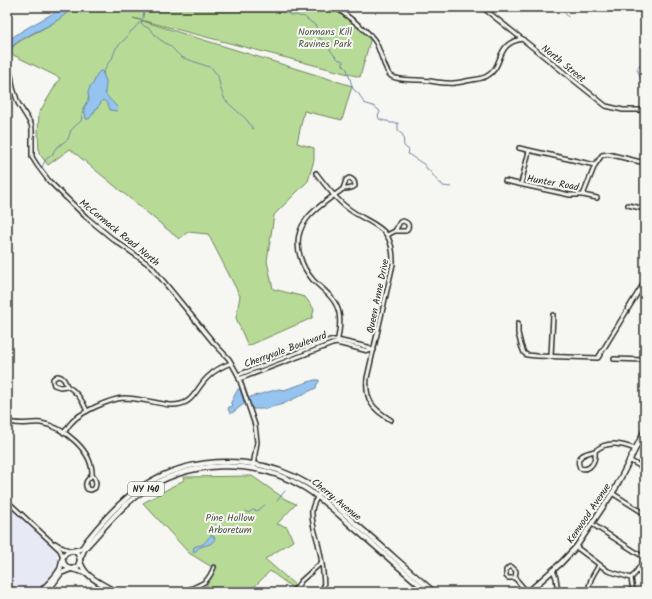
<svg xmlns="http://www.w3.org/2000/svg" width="652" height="599" viewBox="0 0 652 599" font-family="Kalam,sans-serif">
	<rect width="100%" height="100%" fill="#f6f6f2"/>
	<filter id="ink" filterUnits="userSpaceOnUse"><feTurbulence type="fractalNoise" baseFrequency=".025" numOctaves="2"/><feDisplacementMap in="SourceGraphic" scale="8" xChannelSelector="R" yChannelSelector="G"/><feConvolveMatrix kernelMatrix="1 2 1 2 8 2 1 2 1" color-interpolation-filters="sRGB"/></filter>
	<g filter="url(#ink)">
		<path fill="#e7e9f5" d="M13,511L52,547L57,552L58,562L54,571L49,578L37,592H7V524Z"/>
		<g fill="#b7db96" stroke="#718360">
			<path d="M73,7H333L342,13L371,37L360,77L133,18L352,86L342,120L304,111L297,143L314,148V160L308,181L274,215L267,261L273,289L305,297L314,309L312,318L248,346L236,318L240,296L208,234L188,232L179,239L70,149L48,165L39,153L38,131L39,113L60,78L7,52C20,38 37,33 53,23C60,19 67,13 73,7Z"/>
			<path d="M252,476L285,499L296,504L277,524L287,527L293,541L265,559L295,585L293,588L270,571L249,592H202L209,582L215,569L189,553L143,503L184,480L183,477Z"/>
		</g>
		<g fill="#95c4f0" stroke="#6b87a1">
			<path d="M61,7H73C67,13 60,19 53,23C38,32 16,38 7,53V41C23,29 42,20 59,10Z"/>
			<path d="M100,71H102L106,81V85L105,91L106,95L118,108L117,111L110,110C109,105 107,102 103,100L89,119H86L84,107L89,101L88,93L90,86L93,84L97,74Z"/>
			<path d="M314,380H319V382L317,384L316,388L283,404L265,409H253L251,408L248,401L250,397L279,389L284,390Z"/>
			<path d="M238,389H240L244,401V404L232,413H230L228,409L229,407L233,406L231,404V402Z"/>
			<path d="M212,535L215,538C212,546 207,544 201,547C197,548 196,552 193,553L194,547C197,545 200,546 203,544C207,541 208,537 212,535Z"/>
		</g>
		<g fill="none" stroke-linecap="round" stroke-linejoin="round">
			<g stroke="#6b87a1" stroke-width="1">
				<path d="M277,7L292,16L298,15L300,17L303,16L316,26L317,35L329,48L334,55L339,60H341L343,61V65L347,69L353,89L359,94L364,103L373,106L379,110L380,113L378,115L379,119L385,121H388L390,123H398V131L403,135L404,146L409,150L408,154L425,165L427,169L429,170L439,183H441L443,186L451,187"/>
				<path d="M561,7L568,17"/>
				<path d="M141,23L144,26L149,28L159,39L170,46L181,57L212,68L218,76L221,90L225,100L247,120L253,129"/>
				<path d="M103,74L108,63L112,59L116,48L128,36L130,32L133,30L138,24L142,22L145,7"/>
				<path d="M642,86L640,76L637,69L645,57"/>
				<path d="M42,167L46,159L52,155L55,149L60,145L68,139L71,130L81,121L83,109L89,97"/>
				<path d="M277,501L285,491"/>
				<path d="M246,511L248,513L253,510L257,511L265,505"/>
			</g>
			<defs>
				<g id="minor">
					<path d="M336,7C347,17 370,31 376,43C381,52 385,72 391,76C399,81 410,79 418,80C428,80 438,83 448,83C456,84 464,81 472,80C477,79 482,79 487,76C505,66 494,43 523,39"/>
					<path d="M482,7L606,106L623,110H645"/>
					<path d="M7,8L9,7"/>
					<path d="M7,70L10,72L11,75L13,88L18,103L31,124L32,129V157L37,165L49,181L86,217L114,240L130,251L151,266L213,342L229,359L238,375L255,425L257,442L253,466"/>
					<path d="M519,148L595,165"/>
					<path d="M316,173C325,185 334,197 345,206C370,227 394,222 393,264L367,378C365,400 372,409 391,420"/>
					<path d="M349,178C353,179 355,182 355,186C352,189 347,189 343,189L346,180Z"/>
					<path d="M505,181L570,195H583L597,198"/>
					<path d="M521,184L529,151"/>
					<path d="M583,195L595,165L602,155L608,154L645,163"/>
					<path d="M628,205L645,209"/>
					<path d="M387,235L395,231L400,222L403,221C409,223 410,226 406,231H395"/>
					<path d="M518,323V333L521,345L524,353L527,355L537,356L598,358L645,281"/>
					<path d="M337,343C339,334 341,323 339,313C336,298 323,290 313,280C307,273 302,264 300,256C290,222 320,206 343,189"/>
					<path d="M551,356L553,315"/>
					<path d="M614,359L645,360"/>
					<path d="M238,375L330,340H337L368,347L371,350"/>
					<path d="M57,376C63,376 65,381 67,386L60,387L54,385L53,382V379Z"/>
					<path d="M239,379L332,344L337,343L368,351L371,350H374"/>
					<path d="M67,386C76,391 83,401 87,411"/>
					<path d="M7,421C18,426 29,422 41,423C64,427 93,451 92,475"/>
					<path d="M64,433C66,430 68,426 71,423C80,412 110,399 124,398C137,398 156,403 170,405C195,406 194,389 209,376C215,370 223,366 231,363"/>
					<path d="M595,451C596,460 591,472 580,468C574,456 586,453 595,451Z"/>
					<path d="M595,451C607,440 622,444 635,449"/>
					<path d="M629,460L645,469"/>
					<path d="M92,475C96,479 97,483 95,488L91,490L87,489C84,483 87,480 92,475Z"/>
					<path d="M320,493C316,499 313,503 312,510C311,521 315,532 318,543C322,559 324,576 324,592"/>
					<path d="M612,493L645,514"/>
					<path d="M7,501L60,550L63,557"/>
					<path d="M592,524L645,558"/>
					<path d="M55,543L63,548L72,551"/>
					<path d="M576,547L608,571L631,578"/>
					<path d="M509,567H512L516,571L515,578H508L506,576V570Z"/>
					<path d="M553,570L556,578L558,592"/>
					<path d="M515,578L527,592"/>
					<path d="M184,592C200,583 206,587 214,567"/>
					<path d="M293,592L301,581L321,563"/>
					<path d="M589,592C588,581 594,574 599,565"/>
					<path d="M633,592L631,578L635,574L645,558"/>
				</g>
				<g id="major">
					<path d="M80,559L84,550L87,546C104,528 119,508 139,494C187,459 254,457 305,488C323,499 338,514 354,528C379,549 403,571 428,592"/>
					<path d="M63,560L64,564L68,568L86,573"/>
					<path d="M80,560C83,577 103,584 116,592"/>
					<path d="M72,569L78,566L80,560L78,554L74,551"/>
					<path d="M40,592C47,585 55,578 60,569C62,565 61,559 64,555C69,548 77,553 83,547C85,544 87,540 90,537C102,522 115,508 129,496C180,455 252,451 308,484C326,495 341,511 357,525C383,547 408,570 434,592"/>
					<path d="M47,592L61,573L71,569"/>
					<path d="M528,592L561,563L576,547L615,489L645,430"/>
				</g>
			</defs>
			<use href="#minor" stroke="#2b2b2b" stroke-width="6"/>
			<use href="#major" stroke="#2b2b2b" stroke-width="7"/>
			<use href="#minor" stroke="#f6f6f2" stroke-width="3"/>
			<use href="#major" stroke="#f6f6f2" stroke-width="4"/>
		</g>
	</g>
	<g text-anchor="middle" stroke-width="4" stroke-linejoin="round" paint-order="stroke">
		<rect fill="#f6f6f2" stroke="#686867" stroke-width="1" x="128" y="482" width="36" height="14" rx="3"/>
		<g font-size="9" font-weight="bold" fill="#2b2b2b">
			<text x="146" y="492">NY 140</text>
		</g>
		<g font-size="10" fill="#4e5746" stroke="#f6f6f2">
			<text x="325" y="35">Normans Kill<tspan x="325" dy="12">Ravines Park</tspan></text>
			<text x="230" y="521">Pine Hollow<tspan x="230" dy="12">Arboretum</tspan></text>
		</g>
		<g font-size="10" fill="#2b2b2b" stroke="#f6f6f2">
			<text transform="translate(564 63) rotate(39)" y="4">North Street</text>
			<text transform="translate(553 182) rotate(10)" y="4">Hunter Road</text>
			<text transform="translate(120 232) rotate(39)" y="4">McCormack Road North</text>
			<text transform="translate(377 296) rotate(-78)" y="4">Queen Anne Drive</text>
			<text transform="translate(285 349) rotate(-20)" y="4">Cherryvale Boulevard</text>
			<text transform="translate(337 499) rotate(39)" y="4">Cherry Avenue</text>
			<text transform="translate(588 513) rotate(-56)" y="4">Kenwood Avenue</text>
		</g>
	</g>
	<rect width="652" height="599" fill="none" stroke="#f6f6f2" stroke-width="24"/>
	<rect x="12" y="12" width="628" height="575" fill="none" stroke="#2b2b2b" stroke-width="1.5" filter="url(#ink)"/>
</svg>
